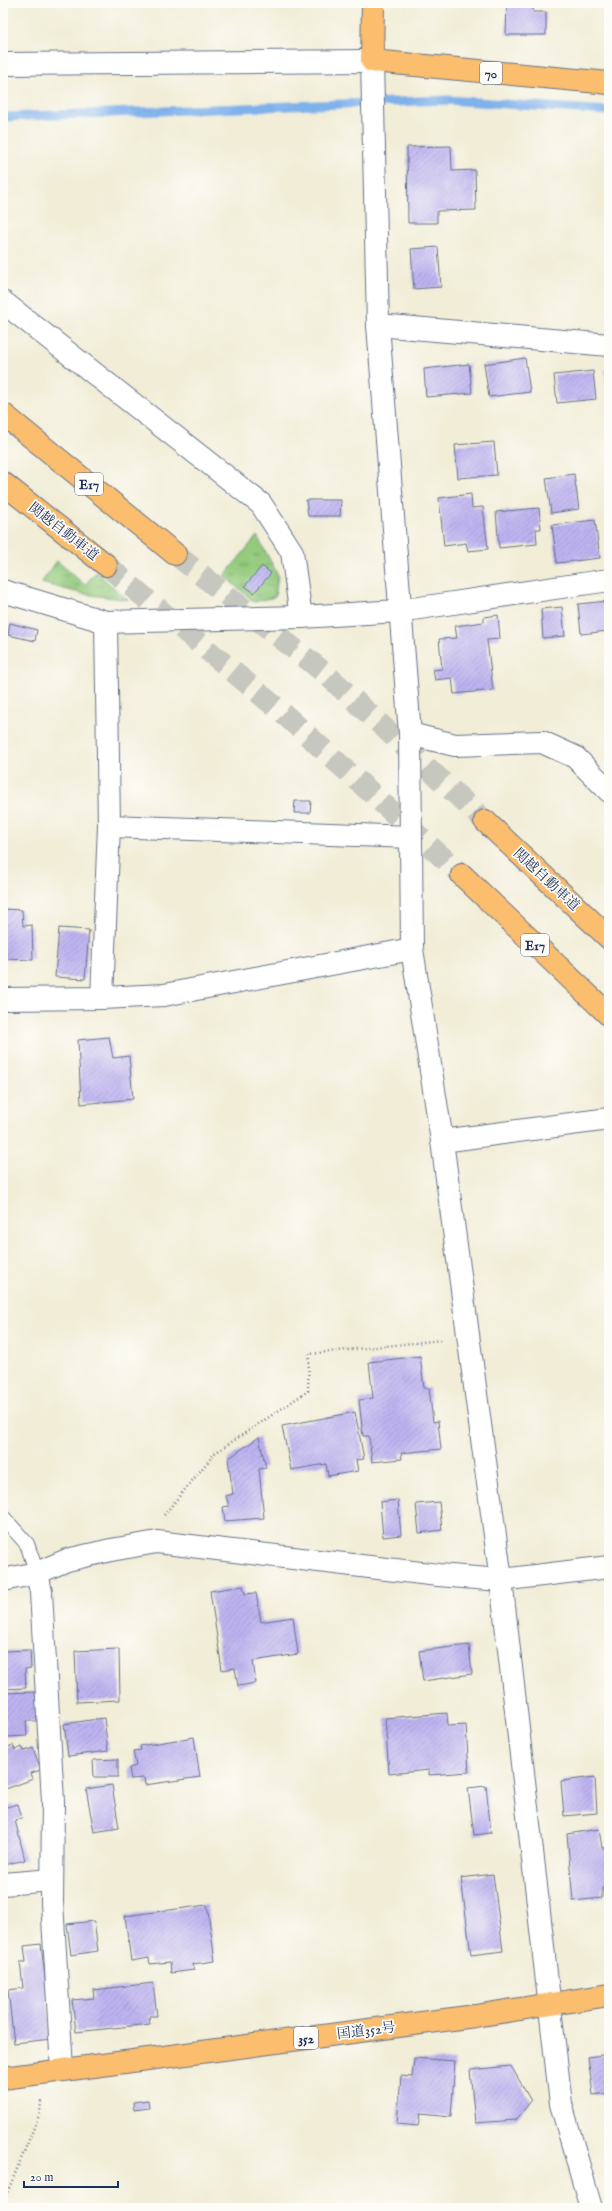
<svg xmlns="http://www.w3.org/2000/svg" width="612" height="2211" viewBox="0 0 612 2211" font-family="'IM FELL English','Noto Serif JP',serif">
	<defs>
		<pattern id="grass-tufts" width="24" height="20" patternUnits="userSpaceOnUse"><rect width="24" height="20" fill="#93ca7c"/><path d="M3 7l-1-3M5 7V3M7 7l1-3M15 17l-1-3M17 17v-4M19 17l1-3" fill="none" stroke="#77a469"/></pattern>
		<pattern id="building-hatch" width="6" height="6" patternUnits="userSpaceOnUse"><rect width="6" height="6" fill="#beb4f1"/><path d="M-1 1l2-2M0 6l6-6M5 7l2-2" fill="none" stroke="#9a93c6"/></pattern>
	</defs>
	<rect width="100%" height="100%" fill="#fdfcf7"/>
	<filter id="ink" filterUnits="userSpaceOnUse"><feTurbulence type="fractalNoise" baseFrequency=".025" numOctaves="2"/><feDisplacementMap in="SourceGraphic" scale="8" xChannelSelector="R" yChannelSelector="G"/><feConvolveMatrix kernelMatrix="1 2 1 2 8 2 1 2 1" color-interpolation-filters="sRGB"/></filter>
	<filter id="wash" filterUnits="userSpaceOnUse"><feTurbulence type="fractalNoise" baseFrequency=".012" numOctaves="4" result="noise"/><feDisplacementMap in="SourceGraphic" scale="16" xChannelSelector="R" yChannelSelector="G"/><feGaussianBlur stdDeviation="0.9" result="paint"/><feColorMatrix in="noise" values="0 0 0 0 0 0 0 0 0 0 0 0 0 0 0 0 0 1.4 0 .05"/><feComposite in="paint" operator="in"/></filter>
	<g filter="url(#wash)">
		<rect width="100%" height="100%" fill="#f1edd7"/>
		<g fill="url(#grass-tufts)" stroke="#577c6d">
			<path d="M257,536L278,575L275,597L254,602L224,576Z"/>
			<path d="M57,561L85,585L96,572L128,600L84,594L41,583Z"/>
		</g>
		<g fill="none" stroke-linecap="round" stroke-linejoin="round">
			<path stroke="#7fb1eb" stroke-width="9" d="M3,117L447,100L609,111"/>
		</g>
		<g id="blocks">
			<g fill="url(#building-hatch)">
				<path d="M507,3H533V12H546V35H506Z"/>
				<path d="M451,146L452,171L475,170L476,210L437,211V223H408L407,147Z"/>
				<path d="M438,247L441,287L414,289L411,249Z"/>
				<path d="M525,358L530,392L489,397L484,364Z"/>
				<path d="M469,364L472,393L426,397L424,369Z"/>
				<path d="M605,370H609V397H608Z"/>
				<path d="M593,371L596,399L557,403L554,375Z"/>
				<path d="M494,442L497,475L458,478L455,445Z"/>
				<path d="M574,474L579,509L551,513L546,478Z"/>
				<path d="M471,494L472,508L483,507L488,549L468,551L466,543L444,546L439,498Z"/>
				<path d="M306,500H341L340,516H308Z"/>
				<path d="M539,508L541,529H536L537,544L499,548L496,512Z"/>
				<path d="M595,520L600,558L557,563L552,525Z"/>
				<path d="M262,566L271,573L254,593L245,586Z"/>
				<path d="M609,601V634L608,631L581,634L578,604Z"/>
				<path d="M562,607L565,636L543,638L541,609Z"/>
				<path d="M498,615L500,639L487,640L493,690L454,694L452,678L435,680L433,670L442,669L439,639L457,638L455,626L484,622V617Z"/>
				<path d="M10,623L37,630L35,641L8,635Z"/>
				<path d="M295,801H311L310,813H294Z"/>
				<path d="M3,909L22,910L23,926L32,925L33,960L3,959Z"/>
				<path d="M59,928L89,930L85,979L55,977Z"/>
				<path d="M109,1037L113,1058L129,1056L133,1099L81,1104L78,1040Z"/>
				<path d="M420,1356L424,1388H429L433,1422L438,1421L441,1449L401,1453L402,1459L372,1462L369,1436H363L359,1400L373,1398L369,1362Z"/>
				<path d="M355,1412L364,1459L356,1460L358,1471L328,1476L326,1464L291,1470L282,1426Z"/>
				<path d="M259,1437L266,1468L259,1469L264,1518L225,1521L223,1507L229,1506L226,1496L233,1494L228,1459Z"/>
				<path d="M398,1500L401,1535L383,1537L380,1502Z"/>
				<path d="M439,1502L442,1530L419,1533L416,1504Z"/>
				<path d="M243,1586L245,1594L256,1593L261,1622L293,1617L298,1654L253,1661L256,1683L238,1686L235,1668L222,1670L210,1591Z"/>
				<path d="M469,1645L472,1674L423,1681L419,1651Z"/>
				<path d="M119,1649L120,1700L77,1702L75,1651Z"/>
				<path d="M30,1650L31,1668L25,1669L26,1688L3,1689V1651Z"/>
				<path d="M36,1692L38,1721H26L27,1736L5,1737L3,1693Z"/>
				<path d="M447,1713L448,1726L466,1725L469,1772L429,1775V1770L389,1774L385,1718Z"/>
				<path d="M104,1718L108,1751L68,1756L64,1724Z"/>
				<path d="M194,1737L200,1777L145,1785L144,1778L131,1779L129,1768L136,1766L133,1751L141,1750L140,1746Z"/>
				<path d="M13,1745L15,1750L22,1747L24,1751L33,1748L41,1770L31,1773L33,1779L3,1790V1749Z"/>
				<path d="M118,1759V1777H94L93,1760Z"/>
				<path d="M595,1777L597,1813L564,1816L561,1781Z"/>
				<path d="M112,1785L119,1828L94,1832L86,1789Z"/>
				<path d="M486,1786L491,1833L474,1835L468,1788Z"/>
				<path d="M18,1804L22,1818L15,1820L25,1860L3,1865V1808Z"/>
				<path d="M599,1829L602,1848L609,1847V1887L602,1888V1898L573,1901L567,1834Z"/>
				<path d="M493,1874L503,1951L471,1955L461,1878Z"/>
				<path d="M207,1905L215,1961L193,1964L194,1970L171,1973L170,1962L150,1964L149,1958L131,1961L125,1916Z"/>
				<path d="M94,1921L98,1951L71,1955L67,1924Z"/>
				<path d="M41,1944L52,2039L14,2043L8,1990L23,1988L20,1962H26L24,1946Z"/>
				<path d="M153,1983L157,2016H149L150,2024L76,2032L72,2000L94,1998L93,1990Z"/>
				<path d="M609,2054V2093L593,2095L588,2057Z"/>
				<path d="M414,2058L455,2061L451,2117L420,2114L418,2126L397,2124L401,2076L412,2077Z"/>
				<path d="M511,2066L531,2101L516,2120L475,2123L470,2070Z"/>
				<path d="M148,2100L149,2108L134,2110L133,2102Z"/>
			</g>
		</g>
	</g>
	<g filter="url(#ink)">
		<use href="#blocks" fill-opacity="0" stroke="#667288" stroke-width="1"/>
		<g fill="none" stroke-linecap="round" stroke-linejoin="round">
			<g stroke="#c6c7bf" stroke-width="22" stroke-dasharray="22 11" stroke-linecap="butt">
				<path d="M175,554L326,674L485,821"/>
				<path d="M106,565L285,715L462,875"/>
			</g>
			<defs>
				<path id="service" d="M3,1517L27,1544L37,1573"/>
				<g id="minor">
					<path d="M3,64L372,61"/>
					<path d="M3,302L261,504L292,552L301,617"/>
					<path d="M378,325L609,345"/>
					<path d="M3,591L106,622L301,617L399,611L609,580"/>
					<path d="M410,734L455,745L542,742L575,757L609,791"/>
					<path d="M109,826L411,837"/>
					<path d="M102,998L109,826L106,622"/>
					<path d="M442,1141L609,1119"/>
					<path d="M37,1573L41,1592L53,1801L52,1902L62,2069"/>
					<path d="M3,1580L37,1573L67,1560L111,1550L157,1542L438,1575L501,1580L609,1567"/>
					<path d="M3,1884L52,1880"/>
				</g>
				<g id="tertiary">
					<path d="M372,61L378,325L410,734L412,949L442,1141L501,1580L561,2104L591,2208"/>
					<path d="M3,999L102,998L164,995L412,949"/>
				</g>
				<path id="primary" d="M373,3L372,61L609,83"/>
				<path id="trunk" d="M3,2078L475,2016L609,1995"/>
				<g id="motorway">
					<path d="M3,414L175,554"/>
					<path d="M3,483L106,565"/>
					<path d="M485,821L609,938"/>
					<path d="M462,875L609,1015"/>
				</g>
			</defs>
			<use href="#service" stroke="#667288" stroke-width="16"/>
			<use href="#minor" stroke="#667288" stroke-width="24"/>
			<use href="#tertiary" stroke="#667288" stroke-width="24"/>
			<use href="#primary" stroke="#667288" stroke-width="24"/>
			<use href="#trunk" stroke="#667288" stroke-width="24"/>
			<use href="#motorway" stroke="#667288" stroke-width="24"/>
			<g stroke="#667288" stroke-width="2.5" stroke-dasharray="1 3" stroke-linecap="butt">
				<path d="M164,1515L215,1453L308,1391L309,1354L442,1340"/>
				<path d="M3,2203L40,2113L41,2101"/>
			</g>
			<use href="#service" stroke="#fff" stroke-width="14"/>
			<use href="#minor" stroke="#fff" stroke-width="22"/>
			<use href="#tertiary" stroke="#fff" stroke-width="22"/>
			<use href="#primary" stroke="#fbbd6e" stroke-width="22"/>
			<use href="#trunk" stroke="#fbbd6e" stroke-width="22"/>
			<use href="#motorway" stroke="#fbbd6e" stroke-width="22"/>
		</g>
	</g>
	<g text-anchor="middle" stroke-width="3.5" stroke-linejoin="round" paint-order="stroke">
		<g fill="#fdfcf7" stroke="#5f6c8c" stroke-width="1">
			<rect x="480" y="62" width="22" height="22" rx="3"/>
			<rect x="75" y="473" width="28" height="22" rx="3"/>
			<rect x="521" y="934" width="28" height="22" rx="3"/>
			<rect x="294" y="2027" width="24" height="22" rx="3"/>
		</g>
		<g font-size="13" font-weight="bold" fill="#1b2f5e">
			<text x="491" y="78">70</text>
			<text x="89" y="489">E17</text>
			<text x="535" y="950">E17</text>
			<text x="306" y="2043">352</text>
		</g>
		<g font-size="14" fill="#1b2f5e" stroke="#fdfcf7">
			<text transform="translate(64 531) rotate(38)" y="5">関越自動車道</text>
			<text transform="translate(547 879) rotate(43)" y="5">関越自動車道</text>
			<text transform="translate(366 2030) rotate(-7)" y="5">国道352号</text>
		</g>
	</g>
	<rect width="612" height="2211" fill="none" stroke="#fdfcf7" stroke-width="16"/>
	<path d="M24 2181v6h94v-6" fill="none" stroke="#1b2f5e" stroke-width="2"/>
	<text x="30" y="2181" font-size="12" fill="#1b2f5e" stroke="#fdfcf7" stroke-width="3" paint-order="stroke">20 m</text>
</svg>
